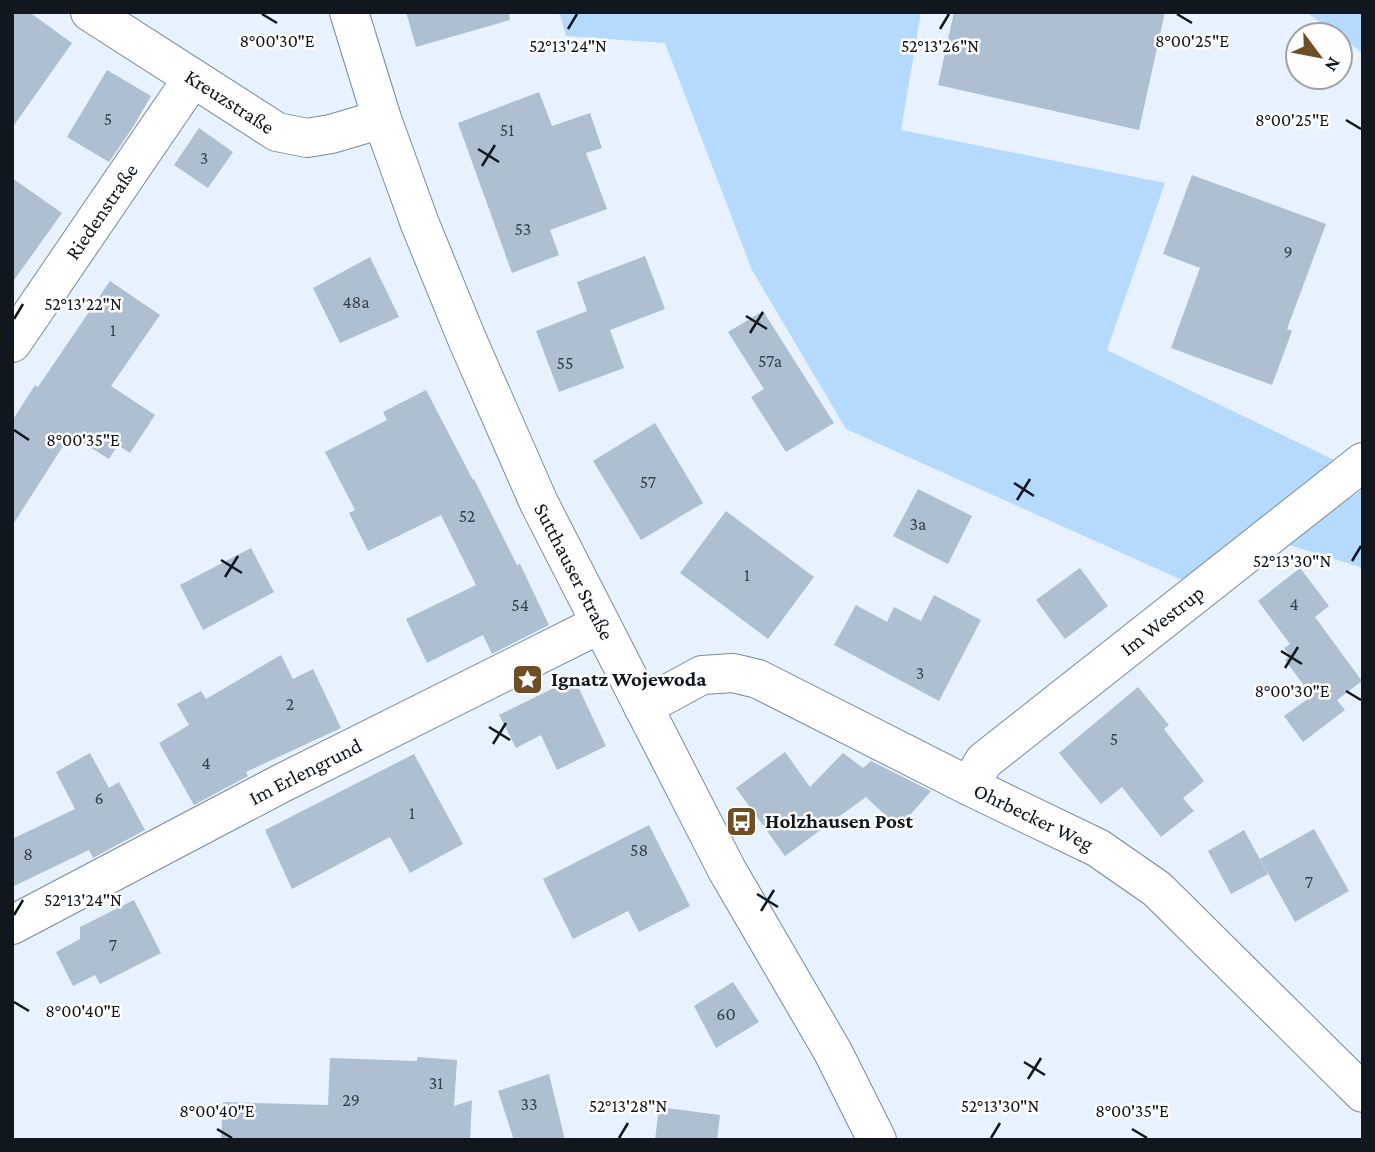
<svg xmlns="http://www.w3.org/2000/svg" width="1375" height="1152" viewBox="0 0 1375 1152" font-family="'Crimson Pro',serif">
	<rect width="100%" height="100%" fill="#e7f2fe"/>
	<g fill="#b6d9fe">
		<path d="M559,12H921L901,130L1165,183L1107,350L1336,461L1182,580L846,429L752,270L665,43L566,36Z"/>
		<path d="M1306,12H1363V53L1340,37V35H1338Z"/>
		<path d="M1363,489V568L1283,543Z"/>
	</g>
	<g fill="#adbfd1">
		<path d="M12,12H29L72,43L12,128Z"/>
		<path d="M406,12H509L510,20L416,47Z"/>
		<path d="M954,12H1165L1139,130L938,85Z"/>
		<path d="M107,70L151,96L133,127L109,162L67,137Z"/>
		<path d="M539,92L552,126L590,113L602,148L586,153L607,209L550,230L559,255L512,273L458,123Z"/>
		<path d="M199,128L233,152L208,188L174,165Z"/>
		<path d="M1192,175L1326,224L1287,329L1292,331L1272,385L1171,348L1200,268L1163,254Z"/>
		<path d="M12,178L62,213L12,283Z"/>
		<path d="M645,256L665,309L610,330L624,368L559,392L536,331L587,311L577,282Z"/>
		<path d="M370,257L399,317L340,343L313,288Z"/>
		<path d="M110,281L160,315L111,386L155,415L130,453L118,445L109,459L70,435L12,526V421L35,385L38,387Z"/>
		<path d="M763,311L834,423L786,452L751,397L764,389L728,332Z"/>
		<path d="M426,390L473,480L474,479L517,565L520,564L549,625L492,654L483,635L427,663L406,619L476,585L441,515L368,551L349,513L355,510L325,452L387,420L383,412Z"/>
		<path d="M655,423L703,503L641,540L593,461Z"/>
		<path d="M918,489L972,516L948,564L893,536Z"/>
		<path d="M726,511L814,577L768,639L680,573Z"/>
		<path d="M251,548L274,592L203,630L180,585Z"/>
		<path d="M1080,568L1108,606L1065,639L1036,600Z"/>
		<path d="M1300,568L1329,606L1315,617L1362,681L1337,700L1345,710L1303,742L1284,716L1312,696L1285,660L1290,656L1284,648L1290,644L1258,601Z"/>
		<path d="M934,595L981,620L939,701L834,645L856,605L887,622L894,607L921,621Z"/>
		<path d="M281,655L293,679L313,669L341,728L246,772L248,776L194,805L159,743L189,725L177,704L201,691L206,699Z"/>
		<path d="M574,678L606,746L557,770L541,735L516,748L499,715Z"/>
		<path d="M1138,687L1169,725L1164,729L1204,781L1183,798L1194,811L1161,837L1122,787L1101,804L1059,753Z"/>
		<path d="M785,752L810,787L843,753L863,768L871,761L931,791L899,828L866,797L785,856L736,788Z"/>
		<path d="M90,753L109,788L119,782L145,830L93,858L89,850L12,887V839L75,809L56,772Z"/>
		<path d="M414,754L463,844L410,873L390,837L292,889L265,830Z"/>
		<path d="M649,825L690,906L639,932L628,911L573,939L543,879Z"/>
		<path d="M1314,829L1349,891L1295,922L1260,859Z"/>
		<path d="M1244,830L1268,874L1231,894L1208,851Z"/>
		<path d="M134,900L161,953L100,984L95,975L73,986L56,952L80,939V927Z"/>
		<path d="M733,982L759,1022L716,1048L694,1006Z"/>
		<path d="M417,1057L457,1060L454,1106L472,1100L470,1140H221L223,1102L328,1105L330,1058L417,1061Z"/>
		<path d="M549,1074L565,1140H514L498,1091Z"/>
		<path d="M659,1107L720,1115L717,1140H655Z"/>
	</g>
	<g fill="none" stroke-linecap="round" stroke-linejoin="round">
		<defs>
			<g id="minor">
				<path id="s1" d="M90,12L277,132L307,138L331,134L382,119"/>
				<path id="s2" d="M349,12L382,119L420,224L467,339L539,503L727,870L833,1052L877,1140"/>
				<path id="s3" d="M12,343L192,79"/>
				<path id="s4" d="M643,707L702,675L733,673L758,679L969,786L1098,848L1157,889L1363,1093"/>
				<path id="s5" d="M969,786L984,761L1363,462"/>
				<path id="s6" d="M12,925L280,784L600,624"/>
			</g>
		</defs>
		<use href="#minor" stroke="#78899a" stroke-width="40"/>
		<use href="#minor" stroke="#fff" stroke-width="38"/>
	</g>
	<path fill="none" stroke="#11171e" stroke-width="2.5" d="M262,14L277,23M1177,14L1192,23M568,29L577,14M940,29L949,14M1346,120L1361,129M478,149L499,162M482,166L495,145M746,316L767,329M14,319L23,304M750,333L763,312M14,430L29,440M1014,483L1034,496M1017,500L1030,479M221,560L242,573M1352,561L1361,546M225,577L238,556M1281,651L1302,664M1285,668L1298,647M1346,691L1361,700M489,727L510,740M493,744L506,723M757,894L778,907M761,911L774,890M14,915L23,900M14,1002L29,1011M1024,1062L1045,1075M1028,1079L1041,1058M217,1129L232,1138M1132,1129L1147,1138M619,1138L628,1123M991,1138L1000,1123"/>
	<defs>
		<symbol id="sight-square" viewBox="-11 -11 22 22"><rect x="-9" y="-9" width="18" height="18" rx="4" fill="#6f4e25" stroke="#fefefe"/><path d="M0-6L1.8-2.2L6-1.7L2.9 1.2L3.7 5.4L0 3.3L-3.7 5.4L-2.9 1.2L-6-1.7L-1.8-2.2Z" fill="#fff"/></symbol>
		<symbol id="bus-square" viewBox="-11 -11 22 22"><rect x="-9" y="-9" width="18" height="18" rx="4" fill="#6f4e25" stroke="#fefefe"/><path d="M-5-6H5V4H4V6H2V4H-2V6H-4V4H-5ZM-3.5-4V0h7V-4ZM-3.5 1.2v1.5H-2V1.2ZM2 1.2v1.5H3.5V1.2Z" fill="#fff"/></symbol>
	</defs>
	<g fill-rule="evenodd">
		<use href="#sight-square" x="510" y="662" width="35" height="35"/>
		<use href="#bus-square" x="724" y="804" width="35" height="35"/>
	</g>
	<g text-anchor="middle" stroke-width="5" stroke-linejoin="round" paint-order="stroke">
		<g font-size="18" fill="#38414b">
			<text x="108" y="125">5</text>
			<text x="507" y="136">51</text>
			<text x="204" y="164">3</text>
			<text x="523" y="235">53</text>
			<text x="1288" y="258">9</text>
			<text x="356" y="308">48a</text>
			<text x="113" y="336">1</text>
			<text x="770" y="367">57a</text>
			<text x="565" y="369">55</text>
			<text x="648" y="488">57</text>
			<text x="467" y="522">52</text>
			<text x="918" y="530">3a</text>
			<text x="747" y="581">1</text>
			<text x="1294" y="610">4</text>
			<text x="520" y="611">54</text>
			<text x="920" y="679">3</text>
			<text x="290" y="710">2</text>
			<text x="1114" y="745">5</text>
			<text x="206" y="769">4</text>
			<text x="99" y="804">6</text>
			<text x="412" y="819">1</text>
			<text x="639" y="856">58</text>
			<text x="28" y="860">8</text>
			<text x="1309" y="888">7</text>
			<text x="113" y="951">7</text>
			<text x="726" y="1020">60</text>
			<text x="436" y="1089">31</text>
			<text x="351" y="1106">29</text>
			<text x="529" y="1110">33</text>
		</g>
		<g font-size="21" fill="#11171e" stroke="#fefefe">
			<text dy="7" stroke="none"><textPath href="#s1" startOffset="166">Kreuzstraße</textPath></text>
			<text dy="7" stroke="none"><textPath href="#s3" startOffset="159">Riedenstraße</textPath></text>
			<text dy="7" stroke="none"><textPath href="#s2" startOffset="604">Sutthauser Straße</textPath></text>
			<text dy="7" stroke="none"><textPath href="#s5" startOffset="256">Im Westrup</textPath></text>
			<text dy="7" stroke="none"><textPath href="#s6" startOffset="331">Im Erlengrund</textPath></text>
			<text dy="7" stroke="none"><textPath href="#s4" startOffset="432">Ohrbecker Weg</textPath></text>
		</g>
		<g font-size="21" font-weight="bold" fill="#11171e" stroke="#fefefe" text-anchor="start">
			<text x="551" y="686">Ignatz Wojewoda</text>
			<text x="765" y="828">Holzhausen Post</text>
		</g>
	</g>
	<g font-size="18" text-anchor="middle" fill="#11171e" stroke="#fefefe" stroke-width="5" stroke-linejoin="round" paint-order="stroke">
		<text x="1192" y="47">8°00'25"E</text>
		<text x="277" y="47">8°00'30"E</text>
		<text x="568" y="52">52°13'24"N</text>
		<text x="940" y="52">52°13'26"N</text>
		<text x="1292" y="126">8°00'25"E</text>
		<text x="83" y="310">52°13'22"N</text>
		<text x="83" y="446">8°00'35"E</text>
		<text x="1292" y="567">52°13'30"N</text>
		<text x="1292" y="697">8°00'30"E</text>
		<text x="83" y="906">52°13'24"N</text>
		<text x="83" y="1017">8°00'40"E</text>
		<text x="628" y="1112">52°13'28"N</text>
		<text x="1000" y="1112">52°13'30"N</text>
		<text x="217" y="1117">8°00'40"E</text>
		<text x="1132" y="1117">8°00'35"E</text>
	</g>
	<rect width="1375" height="1152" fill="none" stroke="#11171e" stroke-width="28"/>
	<g transform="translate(1319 56) rotate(122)"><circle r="33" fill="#fefefe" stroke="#9fa2a4" stroke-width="2"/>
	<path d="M0-5L12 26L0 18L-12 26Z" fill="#6f4e25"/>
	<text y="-10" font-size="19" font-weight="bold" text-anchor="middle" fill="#11171e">N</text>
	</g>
</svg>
